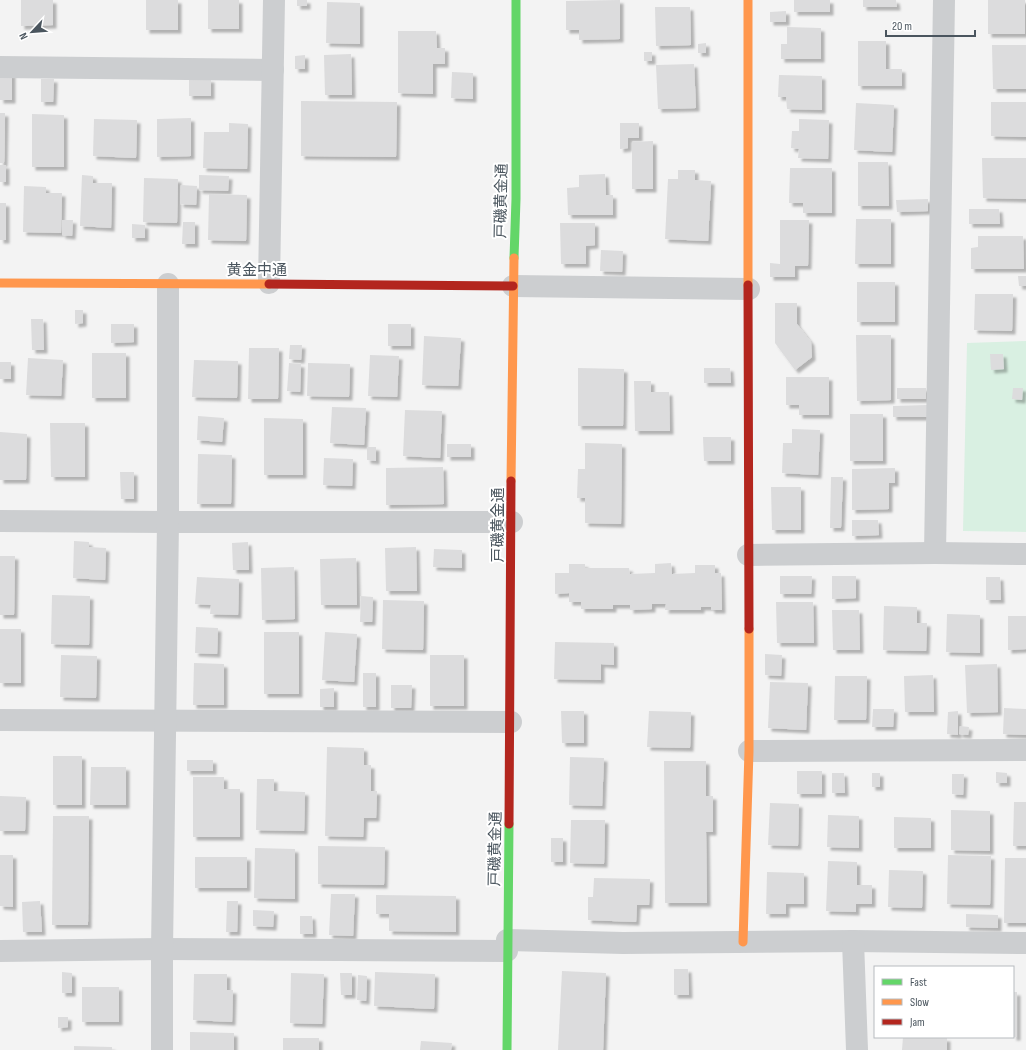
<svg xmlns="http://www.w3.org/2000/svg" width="1026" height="1050" viewBox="0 0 1026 1050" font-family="'Sofia Sans Condensed','Noto Sans JP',sans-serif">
	<defs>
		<filter id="shadow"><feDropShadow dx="3.5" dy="3.5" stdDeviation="1" flood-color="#0004"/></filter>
	</defs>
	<rect width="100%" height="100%" fill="#f3f3f3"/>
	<path fill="#d9f0e2" d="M1026,341V532L963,531L967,343Z"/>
	<g fill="#dcdcdd" filter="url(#shadow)">
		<path d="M21,0H53V25L21,26Z"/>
		<rect x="146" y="0" width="32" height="30"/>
		<rect x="208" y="0" width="31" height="29"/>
		<rect x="297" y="0" width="10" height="6"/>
		<path d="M620,0V39L579,40V30H566V1Z"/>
		<rect x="794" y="0" width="36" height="12"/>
		<path d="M863,0H896L897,7H863Z"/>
		<rect x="988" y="0" width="37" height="34"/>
		<path d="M327,2L360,3V44L326,43Z"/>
		<path d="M655,7H690L691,45L656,46Z"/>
		<path d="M786,11V22H770V12Z"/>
		<path d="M787,27L821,28V59H781V44H787Z"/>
		<path d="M398,31H436L437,48H445V64H433V94L398,93Z"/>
		<path d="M858,41H886V69H902V86H858Z"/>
		<path d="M706,43V53H698V44Z"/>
		<path d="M992,45H1026V89H993Z"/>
		<rect x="644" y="52" width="8" height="9"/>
		<path d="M351,54L352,95H325L324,55Z"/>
		<path d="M305,55V69H295V56Z"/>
		<path d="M694,64L696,108L658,109L656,65Z"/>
		<path d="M452,72L473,73V99L451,98Z"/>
		<rect x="0" y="73" width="12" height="27"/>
		<path d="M779,75L822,76V110L787,109L786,97H778Z"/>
		<path d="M41,79H54L53,102H41Z"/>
		<rect x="189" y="79" width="22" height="17"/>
		<path d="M301,101L397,102L396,157L301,156Z"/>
		<path d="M991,102H1026V137L991,136Z"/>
		<path d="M856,103L894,105L892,152L854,150Z"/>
		<path d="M0,113H5L4,163H0Z"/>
		<path d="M32,114L64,115V167H32Z"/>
		<path d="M191,118V156L157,157V119Z"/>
		<path d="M94,119L137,120L136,158L93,156Z"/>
		<path d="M799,119L829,120L828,159L798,158L799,149L791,148L792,131H799Z"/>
		<path d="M229,123L248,124L247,169L203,168L204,132H229Z"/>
		<path d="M620,123H639V138H628V148L620,149Z"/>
		<path d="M653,141V189H632V142Z"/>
		<path d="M982,158H1026V199L983,198Z"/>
		<path d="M858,162H888L889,206H858Z"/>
		<rect x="0" y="165" width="6" height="17"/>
		<path d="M790,168H832V213H803V203H789Z"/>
		<path d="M678,170H695V180L711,181L708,241L665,239L668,179H678Z"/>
		<path d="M605,174L606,195H613V215H568L567,188L579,187V175Z"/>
		<path d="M82,175L93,176V183H112L111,228L80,226Z"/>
		<path d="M199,175L229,176L228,191L199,190Z"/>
		<path d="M144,178L178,179L177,223L143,222Z"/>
		<path d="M181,185L197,186L196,205L180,204Z"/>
		<path d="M24,186L46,187V193H62L61,233L23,232Z"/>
		<path d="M209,194L247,195L246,241L208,240Z"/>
		<path d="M928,199V211L897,212L896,200Z"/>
		<rect x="0" y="203" width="6" height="37"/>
		<path d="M969,209H999L1000,224H969Z"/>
		<path d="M856,219H891V264H855Z"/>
		<path d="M62,220H73L72,236L62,235Z"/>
		<path d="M780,220H809L808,266H795V277H770V263L780,264Z"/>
		<path d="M183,222H195V244H182Z"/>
		<path d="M560,223H595V245L586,246V264H561Z"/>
		<path d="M132,224L145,225V238H132Z"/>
		<path d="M978,236H1023L1024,269H971V248L978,247Z"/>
		<path d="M601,250L623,251L622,272L600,271Z"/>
		<path d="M1018,276H1026V286H1019Z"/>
		<rect x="857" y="282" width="38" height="40"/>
		<path d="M975,294H1013L1012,331L974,330Z"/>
		<path d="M775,303H797V324L811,342L812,357L795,370L775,343Z"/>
		<path d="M75,310H83V323L75,324Z"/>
		<path d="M31,319H43L44,350H32Z"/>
		<path d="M111,324H134V342L111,343Z"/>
		<rect x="388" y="324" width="23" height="22"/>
		<path d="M856,335H891V400L857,401Z"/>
		<path d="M424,336L461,338L458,386L422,385Z"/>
		<path d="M290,345H302L301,360L289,359Z"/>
		<path d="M249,348H279L278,399H248Z"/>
		<rect x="92" y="353" width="34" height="45"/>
		<path d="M990,354H1003L1004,369L991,370Z"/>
		<path d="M370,355L399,356L397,397L368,396Z"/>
		<path d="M28,358L63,360L61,396L26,395Z"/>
		<path d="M194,360L238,361L237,398L192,397Z"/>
		<rect x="0" y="362" width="11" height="17"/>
		<path d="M289,363L301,364L300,392L287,391Z"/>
		<path d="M308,363L350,364L349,397L307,396Z"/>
		<path d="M578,368L624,369L623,426H578Z"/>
		<path d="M704,368H730L731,383H704Z"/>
		<path d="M786,377H829V415H799V405H786Z"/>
		<path d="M634,381H651V392H669L670,431H635Z"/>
		<rect x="897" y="388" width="29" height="11"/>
		<path d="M1013,388H1023L1022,400L1012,399Z"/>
		<path d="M927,405V417H893V406Z"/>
		<path d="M332,407L366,408L364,445L330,443Z"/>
		<path d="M405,410L442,411L440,458L403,456Z"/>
		<rect x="850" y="414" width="33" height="47"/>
		<path d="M198,416L224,418L222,442L197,440Z"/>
		<path d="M264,418L303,419V475H264Z"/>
		<path d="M50,423H85V477H51Z"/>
		<path d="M792,429L820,430L818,475L782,473L783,443H792Z"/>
		<path d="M0,432L27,434L26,480H0Z"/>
		<path d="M703,437H731V461H704Z"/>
		<path d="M585,443L622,444L621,524L585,523V498H577L578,469H585Z"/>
		<rect x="447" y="444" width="24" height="13"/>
		<path d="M367,447H376V461L367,460Z"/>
		<path d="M198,454L232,455L231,504H197Z"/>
		<path d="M324,458L353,459L352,486L323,485Z"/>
		<path d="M443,467L444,504L386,505V468Z"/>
		<path d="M895,468V483H889V509L852,510V469Z"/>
		<path d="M120,472H134V499H121Z"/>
		<path d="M831,477H843L841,528H830Z"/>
		<path d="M771,487H801V530H772Z"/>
		<path d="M852,520H878L879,535L852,536Z"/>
		<path d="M74,541L89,542V547L106,548L105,580L73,578Z"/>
		<path d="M248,542L249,570H233L232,543Z"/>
		<path d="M416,547L417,591H386L385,548Z"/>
		<path d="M434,549L462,550V568L433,567Z"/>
		<path d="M0,556H15L14,615H0Z"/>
		<path d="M356,558L357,605H321L320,559Z"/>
		<path d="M671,563L672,574L695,573V565H715V573H721L722,610H711V607H701V610H665L666,604H652V609L630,610V605H613V609H581V602H569V593L555,594V573H569V564H585V568H629L630,574L655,573V564Z"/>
		<path d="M294,567L295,619L262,620L261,568Z"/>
		<path d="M780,576H812L811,594H780Z"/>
		<path d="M832,576H856V598L832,599Z"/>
		<path d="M197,577L239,579L238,615L210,614L211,605L195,604Z"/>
		<path d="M986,577H1000L1001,600H986Z"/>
		<path d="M52,595L90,596L89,645L51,644Z"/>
		<path d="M361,596L373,597L372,622H360Z"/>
		<path d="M383,600L424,601L423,650L382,649Z"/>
		<path d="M776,602H813L814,643H777Z"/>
		<path d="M884,606L917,607V623H927L926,651L883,650Z"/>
		<path d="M832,610H859L860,650H833Z"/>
		<path d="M947,614L980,615V653L946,652Z"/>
		<path d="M1008,616H1026V649L1008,650Z"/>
		<path d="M196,627L218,628L217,654L195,653Z"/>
		<rect x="0" y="629" width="21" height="54"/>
		<rect x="264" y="632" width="35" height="62"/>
		<path d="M325,632L357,634L354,682L322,680Z"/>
		<path d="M555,642L614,643V665L601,664V680L554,679Z"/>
		<path d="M765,654L782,655L781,676L765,675Z"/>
		<path d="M61,655L97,656L96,698L60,697Z"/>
		<rect x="430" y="655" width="34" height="51"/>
		<path d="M194,663L224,664V705H193Z"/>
		<path d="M997,664L998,712L967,713L965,665Z"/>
		<rect x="363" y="673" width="13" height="34"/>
		<path d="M933,675L934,712H905L904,676Z"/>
		<path d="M835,676H867L866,720H834Z"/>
		<path d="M770,682L808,683L806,730L768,728Z"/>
		<path d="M391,685H412L411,708H391Z"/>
		<path d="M334,688V707H320V689Z"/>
		<path d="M1004,708L1026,709V735L1003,734Z"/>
		<path d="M873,709H894L893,727H872Z"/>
		<path d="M561,711H584V743H562Z"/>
		<path d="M649,711L691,712L690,748L647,747Z"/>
		<path d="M958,711V735L947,734L948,712Z"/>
		<path d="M960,726L969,727L968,735L959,734Z"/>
		<path d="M327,747L364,748V765H371V791H377L376,818H364L363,837L325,836Z"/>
		<rect x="53" y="756" width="29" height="49"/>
		<path d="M570,757L604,758L602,806L569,805Z"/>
		<rect x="187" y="760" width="26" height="11"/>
		<path d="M664,761H706V796H713V832H706L707,903H665Z"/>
		<path d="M91,767H126V805H90Z"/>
		<rect x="797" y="771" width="25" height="23"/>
		<path d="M996,772L1007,773V783H996Z"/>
		<path d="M832,773H844L845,793H832Z"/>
		<rect x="872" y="773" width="8" height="14"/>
		<path d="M952,774H964L963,795L952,794Z"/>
		<path d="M193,777H224V789H240V837H193Z"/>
		<path d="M257,779H274V791L305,792L304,831L256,830Z"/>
		<path d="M0,796L26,797L25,831H0Z"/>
		<path d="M1014,802H1026V846H1013Z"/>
		<path d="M770,803L799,804L798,846L768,845Z"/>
		<path d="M951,810L990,811V851L951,850Z"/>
		<path d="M828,815L859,816V848L827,847Z"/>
		<path d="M53,816H89L88,925H52Z"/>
		<path d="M894,817L931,818V848H894Z"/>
		<path d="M571,820H605L604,864L570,863Z"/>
		<rect x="551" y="838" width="12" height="24"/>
		<path d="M318,846L385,847L384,885L318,884Z"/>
		<path d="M255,848L295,849V899L254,898Z"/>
		<path d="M0,855H13V907L0,906Z"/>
		<path d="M948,855L991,856L990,905L947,904Z"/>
		<rect x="195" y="857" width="52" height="31"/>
		<path d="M1005,858H1026V923H1004Z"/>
		<path d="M828,861L857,862V885H872V904H856V912L826,911Z"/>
		<path d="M889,870L923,871L922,908L888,907Z"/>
		<path d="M767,872L804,873V904H786V914H766Z"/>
		<path d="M594,878L650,879L649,905H637L636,922L588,920V897H593Z"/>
		<path d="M331,894H355L353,936L329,935Z"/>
		<path d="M376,895L456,896V932L389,931V914H376Z"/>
		<path d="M40,901L42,932H23L22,902Z"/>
		<path d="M227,901H238L237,932H226Z"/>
		<path d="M253,910L274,911L273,927L253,926Z"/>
		<path d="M966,914L998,915V928L966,927Z"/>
		<path d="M300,916H312L313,934H300Z"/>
		<path d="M674,969H688L689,995H674Z"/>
		<path d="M562,971L606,973L603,1050H558Z"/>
		<path d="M62,972L72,973V993H62Z"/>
		<path d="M375,972L435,974L434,1009L374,1006Z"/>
		<path d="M291,973L324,974L322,1024L290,1023Z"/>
		<path d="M340,973H352V995H341Z"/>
		<path d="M194,974H227V990H233L232,1022L193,1020Z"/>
		<path d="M358,975L367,976L366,1001L357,1000Z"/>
		<rect x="82" y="987" width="37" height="35"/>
		<rect x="1013" y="992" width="4" height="45"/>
		<path d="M58,1017H68V1027L58,1028Z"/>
		<path d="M190,1032L234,1033V1050H190Z"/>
		<path d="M903,1037L947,1038V1050H902Z"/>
		<rect x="283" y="1038" width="36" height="12"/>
		<path d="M421,1041L452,1043L451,1050H420Z"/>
		<path d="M74,1046L112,1047V1050H74Z"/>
	</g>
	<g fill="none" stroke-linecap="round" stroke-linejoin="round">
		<g stroke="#ccced0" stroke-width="22">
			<path d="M0,67L273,70"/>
			<path d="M269,283L274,0"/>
			<path d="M513,286L749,289"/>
			<path d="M0,521L168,522H512"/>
			<path d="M935,553L944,0"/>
			<path d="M748,555L935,553L1026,554"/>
			<path d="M0,720L511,722"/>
			<path d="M749,751L1026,750"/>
			<path d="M507,940L623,943L853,941L1026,943"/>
			<path d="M853,941L857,1050"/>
			<path d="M0,951L162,949L507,951"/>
			<path d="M162,1050V949L168,522V284"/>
		</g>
		<g stroke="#63d668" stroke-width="9">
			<path d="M514,258L516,199V0"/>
			<path d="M507,1050L509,824"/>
		</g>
		<g stroke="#ff974d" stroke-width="9">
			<path d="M748,0V285"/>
			<path d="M0,283L269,284"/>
			<path d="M511,481L514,258"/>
			<path d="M743,942L749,751V629"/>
		</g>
		<g stroke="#b3261e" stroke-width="9">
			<path d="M269,284L513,286"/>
			<path d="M748,285L749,629"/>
			<path d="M509,824L511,481"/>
		</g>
	</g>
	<g text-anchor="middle" stroke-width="4" stroke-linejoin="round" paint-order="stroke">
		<g font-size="15" fill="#4a555e" stroke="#fff">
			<text transform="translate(501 201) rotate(-89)" y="5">戸磯黄金通</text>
			<text x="257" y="275">黄金中通</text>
			<text transform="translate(498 525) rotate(-90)" y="5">戸磯黄金通</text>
			<text transform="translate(495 849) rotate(-89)" y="5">戸磯黄金通</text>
		</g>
	</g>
	<rect x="874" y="966" width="140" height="72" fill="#ffffff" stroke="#b7bbbf"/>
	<rect x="882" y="979" width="20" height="6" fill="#63d668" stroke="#b7bbbf"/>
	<text x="910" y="986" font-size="12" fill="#4a555e">Fast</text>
	<rect x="882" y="999" width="20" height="6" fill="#ff974d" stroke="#b7bbbf"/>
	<text x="910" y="1006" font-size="12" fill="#4a555e">Slow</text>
	<rect x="882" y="1019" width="20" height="6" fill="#b3261e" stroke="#b7bbbf"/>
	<text x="910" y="1026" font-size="12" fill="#4a555e">Jam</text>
	<g transform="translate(32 32) rotate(244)" stroke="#ffffff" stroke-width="3" paint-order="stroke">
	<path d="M0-3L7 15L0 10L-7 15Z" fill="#4a555e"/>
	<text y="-6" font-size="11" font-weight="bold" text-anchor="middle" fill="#4a555e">N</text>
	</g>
	<path d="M886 30v6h89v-6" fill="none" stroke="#4a555e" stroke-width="2"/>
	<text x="892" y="30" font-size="12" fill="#4a555e" stroke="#ffffff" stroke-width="3" paint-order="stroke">20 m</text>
</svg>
